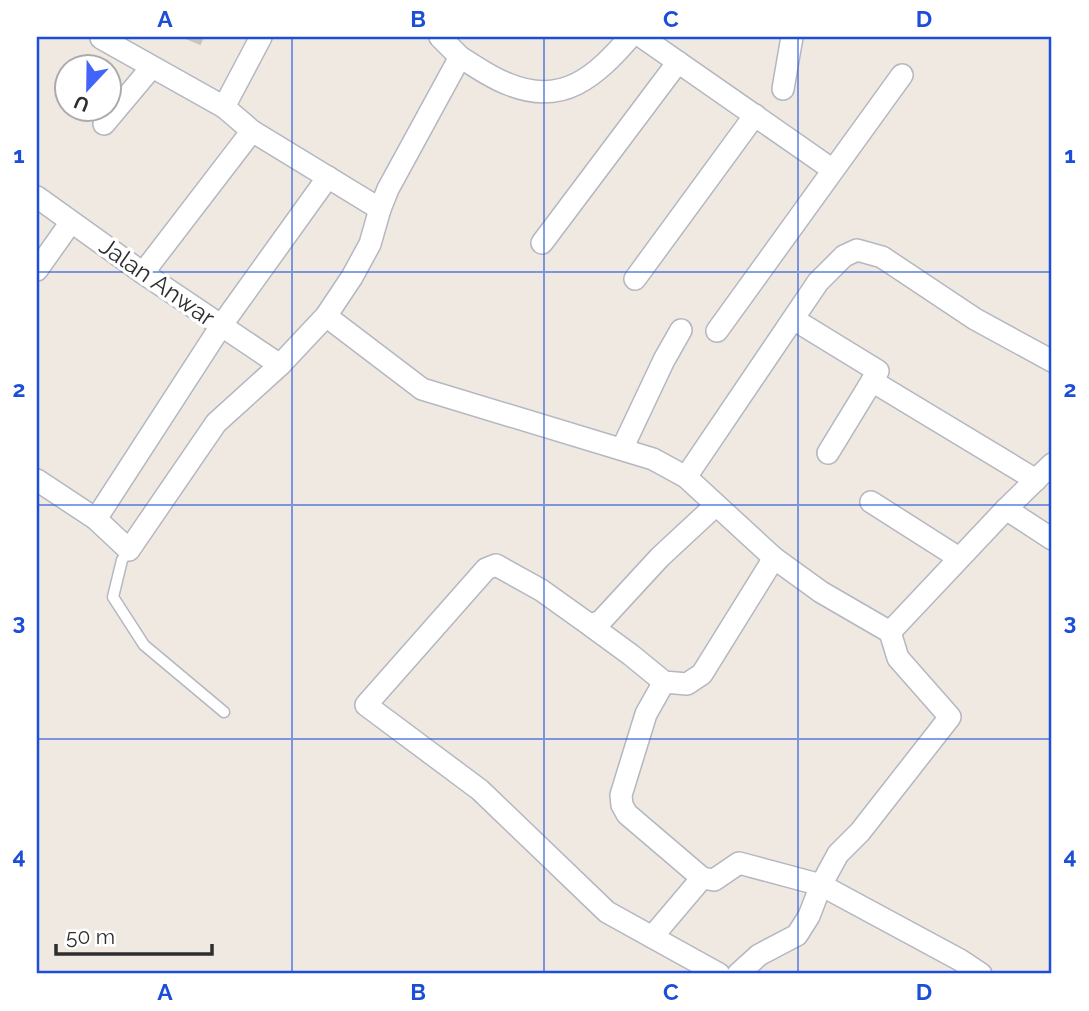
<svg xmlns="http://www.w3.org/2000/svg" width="1089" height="1011" viewBox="0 0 1089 1011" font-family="Raleway,sans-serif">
	<rect width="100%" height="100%" fill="#efe9e1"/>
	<path fill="#cbc7bf" stroke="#cbc5ba" stroke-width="2" d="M184,37H203L200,44Z"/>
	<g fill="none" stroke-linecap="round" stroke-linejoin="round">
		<defs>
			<path id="service" d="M129,550L122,560L113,597L144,645L224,712"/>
			<g id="minor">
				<path d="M261,37L224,107L252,131L380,209"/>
				<path d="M440,37L460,57"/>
				<path d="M642,37L833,170"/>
				<path d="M101,38L224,107"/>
				<path d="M783,89L792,37"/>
				<path d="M104,124L151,68"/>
				<path d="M37,197L143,273L280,365"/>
				<path d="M542,243L678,62"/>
				<path d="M37,270L71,222"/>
				<path d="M143,273L252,131"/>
				<path d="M635,279L755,115"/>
				<path d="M326,316L422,389L653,459L686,477L774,558L821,592L890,632L898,658L950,717L860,832L838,854L821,885L809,916L797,935L759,955L738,974"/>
				<path d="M803,325L878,371L872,381L1036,480"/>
				<path d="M717,331L902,75"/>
				<path d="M622,449L664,360L681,330"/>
				<path d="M828,453L872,381"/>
				<path d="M686,477L818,282L844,256L857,250L882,257L975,319L1052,361"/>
				<path d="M37,480L96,519L129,550L216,423L280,365L326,316L352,277L370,244L380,209L388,189L460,57C475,66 491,78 508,84C563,107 596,76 630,37"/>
				<path d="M871,502L959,558"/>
				<path d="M716,505L660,557L601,621L590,625L541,590L496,565L486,569L366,705L480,790L607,912L719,974"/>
				<path d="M1006,509L1052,539"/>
				<path d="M96,519L221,326L328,177"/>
				<path d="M590,625L631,655L664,682L687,684L702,674L774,558"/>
				<path d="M890,632L1006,509L1052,464"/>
				<path d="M664,682L646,714L621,795L622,805L627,814L702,878"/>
				<path d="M652,937L702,878L714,880L739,863L821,885L960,960L981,974"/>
			</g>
		</defs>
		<use href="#service" stroke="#b4b7c1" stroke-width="13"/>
		<use href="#minor" stroke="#b4b7c1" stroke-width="24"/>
		<use href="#service" stroke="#fff" stroke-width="10"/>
		<use href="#minor" stroke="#fff" stroke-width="21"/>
	</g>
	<path fill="none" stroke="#1d4ed8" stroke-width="2" stroke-opacity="0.55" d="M292,37V974M544,37V974M798,37V974M37,272H1052M37,505H1052M37,739H1052"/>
	<g text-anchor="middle" stroke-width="7" stroke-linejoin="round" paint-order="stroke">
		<g font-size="24" fill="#2e2e2e" stroke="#fff">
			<text transform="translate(157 282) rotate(35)" y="8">Jalan Anwar</text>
		</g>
	</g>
	<rect width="1089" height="1011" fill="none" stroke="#ffffff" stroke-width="77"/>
	<g transform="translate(88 88) rotate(202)"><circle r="33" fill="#ffffff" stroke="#ababab" stroke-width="2"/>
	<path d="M0-5L12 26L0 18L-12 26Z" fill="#4264fb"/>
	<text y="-10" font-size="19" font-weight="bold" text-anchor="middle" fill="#2e2e2e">U</text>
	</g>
	<path d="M56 944v10h156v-10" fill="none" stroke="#2e2e2e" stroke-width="3.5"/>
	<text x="66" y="944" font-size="21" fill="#2e2e2e" stroke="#ffffff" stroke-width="5" paint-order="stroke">50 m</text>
	<rect x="38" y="38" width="1012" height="934" fill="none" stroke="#1d4ed8" stroke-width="2.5"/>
	<g font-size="23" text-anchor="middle" font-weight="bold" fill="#1d4ed8">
		<text x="165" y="27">A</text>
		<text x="418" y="27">B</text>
		<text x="671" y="27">C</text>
		<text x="924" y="27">D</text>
		<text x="19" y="163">1</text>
		<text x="1070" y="163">1</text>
		<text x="19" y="397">2</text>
		<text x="1070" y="397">2</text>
		<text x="19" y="630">3</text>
		<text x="1070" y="630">3</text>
		<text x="19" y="864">4</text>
		<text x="1070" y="864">4</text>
		<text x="165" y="1000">A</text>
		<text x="418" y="1000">B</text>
		<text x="671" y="1000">C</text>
		<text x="924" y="1000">D</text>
	</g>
</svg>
